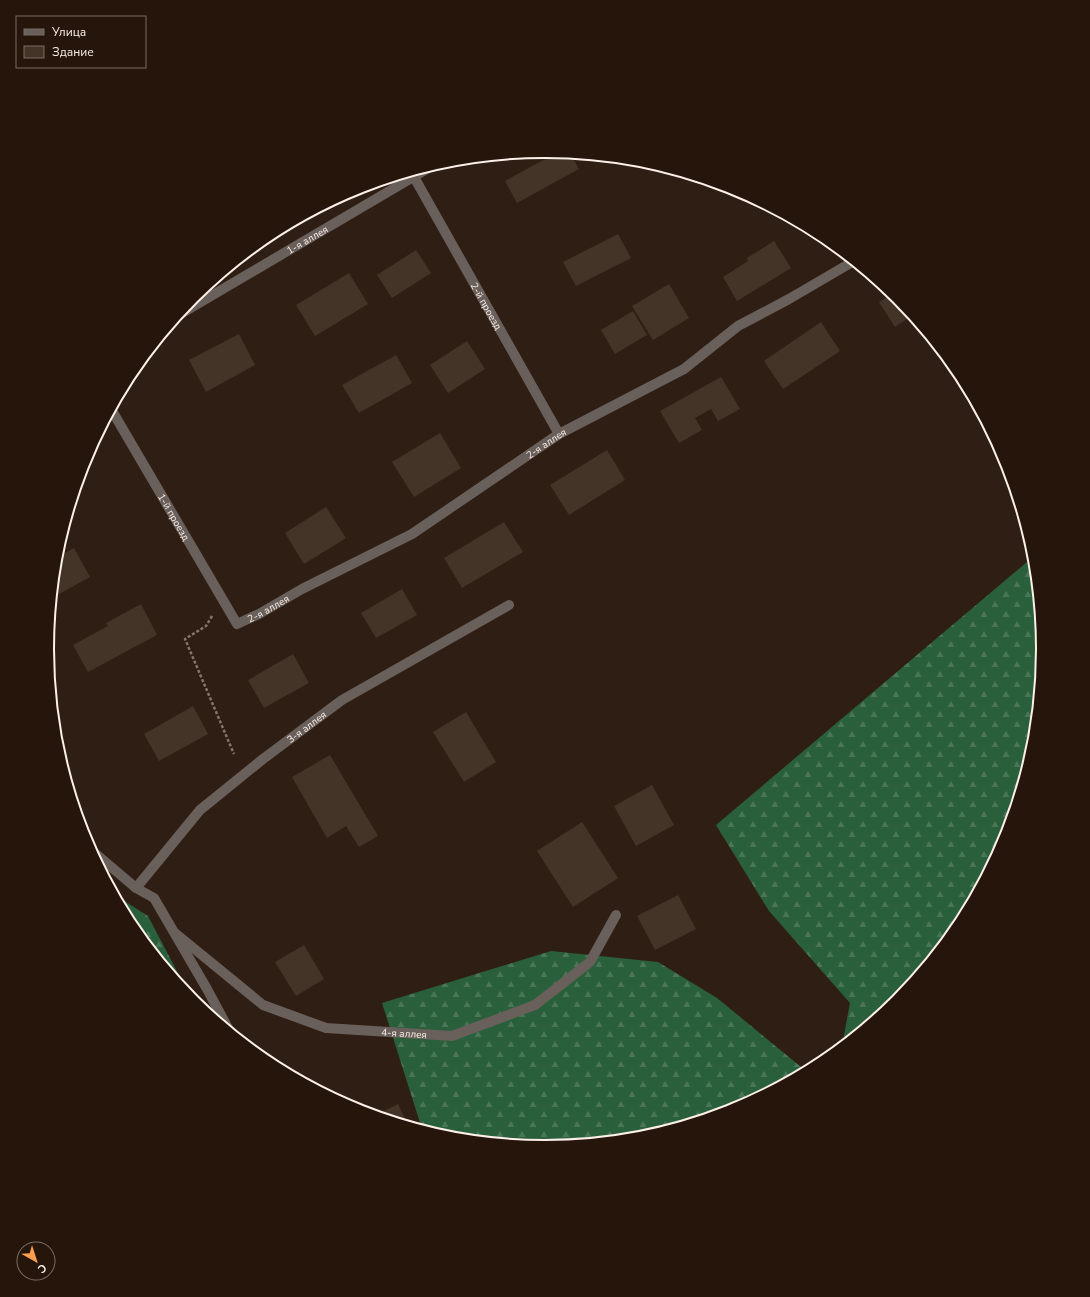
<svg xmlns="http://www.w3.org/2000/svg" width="1090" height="1297" viewBox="0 0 1090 1297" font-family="'Nunito Sans',sans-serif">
	<defs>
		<pattern id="forest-firs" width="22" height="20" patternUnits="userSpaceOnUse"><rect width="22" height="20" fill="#2a5f3b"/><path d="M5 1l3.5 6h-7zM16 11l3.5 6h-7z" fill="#4a7657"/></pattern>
	</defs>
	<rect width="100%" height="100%" fill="#2f1e13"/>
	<g fill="url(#forest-firs)">
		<path d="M1034,556L1043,649L1033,746L1005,839L959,925L897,1001L842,1046L850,1003L769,911L716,825Z"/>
		<path d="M115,895L148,916L191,998L131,925Z"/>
		<path d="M551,951L658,962L717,998L806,1071L735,1109L642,1137L545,1146L448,1137L422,1129L382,1003Z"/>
	</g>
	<g fill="#443327">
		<path d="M558,152L570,153L579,169L517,203L505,181Z"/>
		<path d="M279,229L280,230L262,239L269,234Z"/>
		<path d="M618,234L631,258L576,286L563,262Z"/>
		<path d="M774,241L791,268L737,301L723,277L748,261L747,258Z"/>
		<path d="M416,250L431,273L392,298L377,275Z"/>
		<path d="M349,273L368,304L315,336L296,305Z"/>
		<path d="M669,284L689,318L653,340L632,306Z"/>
		<path d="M893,293L913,315L895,327L879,302Z"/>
		<path d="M633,311L647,335L615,354L601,330Z"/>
		<path d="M821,322L840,351L783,389L764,361Z"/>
		<path d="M239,334L255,365L206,392L189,360Z"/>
		<path d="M467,341L485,369L448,393L430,365Z"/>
		<path d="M396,355L412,383L359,413L342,385Z"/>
		<path d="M721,377L740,409L718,421L711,409L695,418L702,430L679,443L660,411Z"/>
		<path d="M440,433L461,468L414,497L392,462Z"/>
		<path d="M607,450L625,480L569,515L550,485Z"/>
		<path d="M326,507L346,538L304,564L285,533Z"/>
		<path d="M504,522L523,552L462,588L444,558Z"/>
		<path d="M74,548L90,577L52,598L56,558Z"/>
		<path d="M402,589L417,615L376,638L361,613Z"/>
		<path d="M141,604L157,635L88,672L73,645L108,626L106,623Z"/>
		<path d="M293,654L309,683L264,708L248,680Z"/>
		<path d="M193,706L208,734L159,761L144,734Z"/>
		<path d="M466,712L496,762L464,782L433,732Z"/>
		<path d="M330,755L378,836L359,847L346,826L327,838L292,777Z"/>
		<path d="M652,785L674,825L636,846L614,806Z"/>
		<path d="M582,822L618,878L573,907L537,851Z"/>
		<path d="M678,895L696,929L655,950L637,916Z"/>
		<path d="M304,945L324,979L296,996L275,962Z"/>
		<path d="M398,1104L408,1125L376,1115Z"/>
	</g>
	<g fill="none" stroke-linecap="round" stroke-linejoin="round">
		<path stroke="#84766c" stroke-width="2.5" stroke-dasharray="3 2" stroke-linecap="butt" d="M212,616L206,626L185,639L234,754"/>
		<g stroke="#695f5b" stroke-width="10">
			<path id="s1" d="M414,177L559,434"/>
			<path id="s2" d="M177,316L437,163"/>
			<path id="s3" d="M111,409L237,624L259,614L302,589L412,534L559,434L684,369L738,326L789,299L854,261"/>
			<path d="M90,849L136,888L154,898L207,989L229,1030"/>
			<path id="s4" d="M136,888L200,810L263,759L342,700L509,605"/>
			<path id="s5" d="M175,933L263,1005L326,1028L452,1036L535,1005L590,962L616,915"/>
		</g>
	</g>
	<g text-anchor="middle" stroke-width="3" stroke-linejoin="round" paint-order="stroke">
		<g font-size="10" fill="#fcf0e8" stroke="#25150a">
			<text dy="4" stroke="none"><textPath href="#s2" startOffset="151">1-я аллея</textPath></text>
			<text dy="4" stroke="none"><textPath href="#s1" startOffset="148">2-й проезд</textPath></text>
			<text dy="4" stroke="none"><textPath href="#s3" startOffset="608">2-я аллея</textPath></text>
			<text dy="4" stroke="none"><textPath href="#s3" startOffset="125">1-й проезд</textPath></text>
			<text dy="4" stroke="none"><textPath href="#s3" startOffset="284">2-я аллея</textPath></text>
			<text dy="4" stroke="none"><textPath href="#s4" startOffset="236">3-я аллея</textPath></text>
			<text dy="4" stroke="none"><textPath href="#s5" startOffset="259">4-я аллея</textPath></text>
		</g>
	</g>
	<path d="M0 0H1090V1297H0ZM54 649a491 491 0 1 1 982 0a491 491 0 1 1-982 0Z" fill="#25150a" fill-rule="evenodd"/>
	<path fill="none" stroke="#fcf0e8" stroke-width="2" d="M54 649a491 491 0 1 1 982 0a491 491 0 1 1-982 0Z"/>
	<rect x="16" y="16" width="130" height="52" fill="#25150a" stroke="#7b6d63"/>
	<rect x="24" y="29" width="20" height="6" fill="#695f5b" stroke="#7b6d63"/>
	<text x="52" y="36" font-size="12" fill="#fcf0e8">Улица</text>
	<rect x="24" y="46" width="20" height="12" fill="#443327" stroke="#7b6d63"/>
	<text x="52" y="56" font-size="12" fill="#fcf0e8">Здание</text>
	<g transform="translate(36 1261) rotate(141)"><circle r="19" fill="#25150a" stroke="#7b6d63"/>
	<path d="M0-3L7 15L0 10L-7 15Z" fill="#fa9f4e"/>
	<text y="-6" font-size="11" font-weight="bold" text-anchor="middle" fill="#fcf0e8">С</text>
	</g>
</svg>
